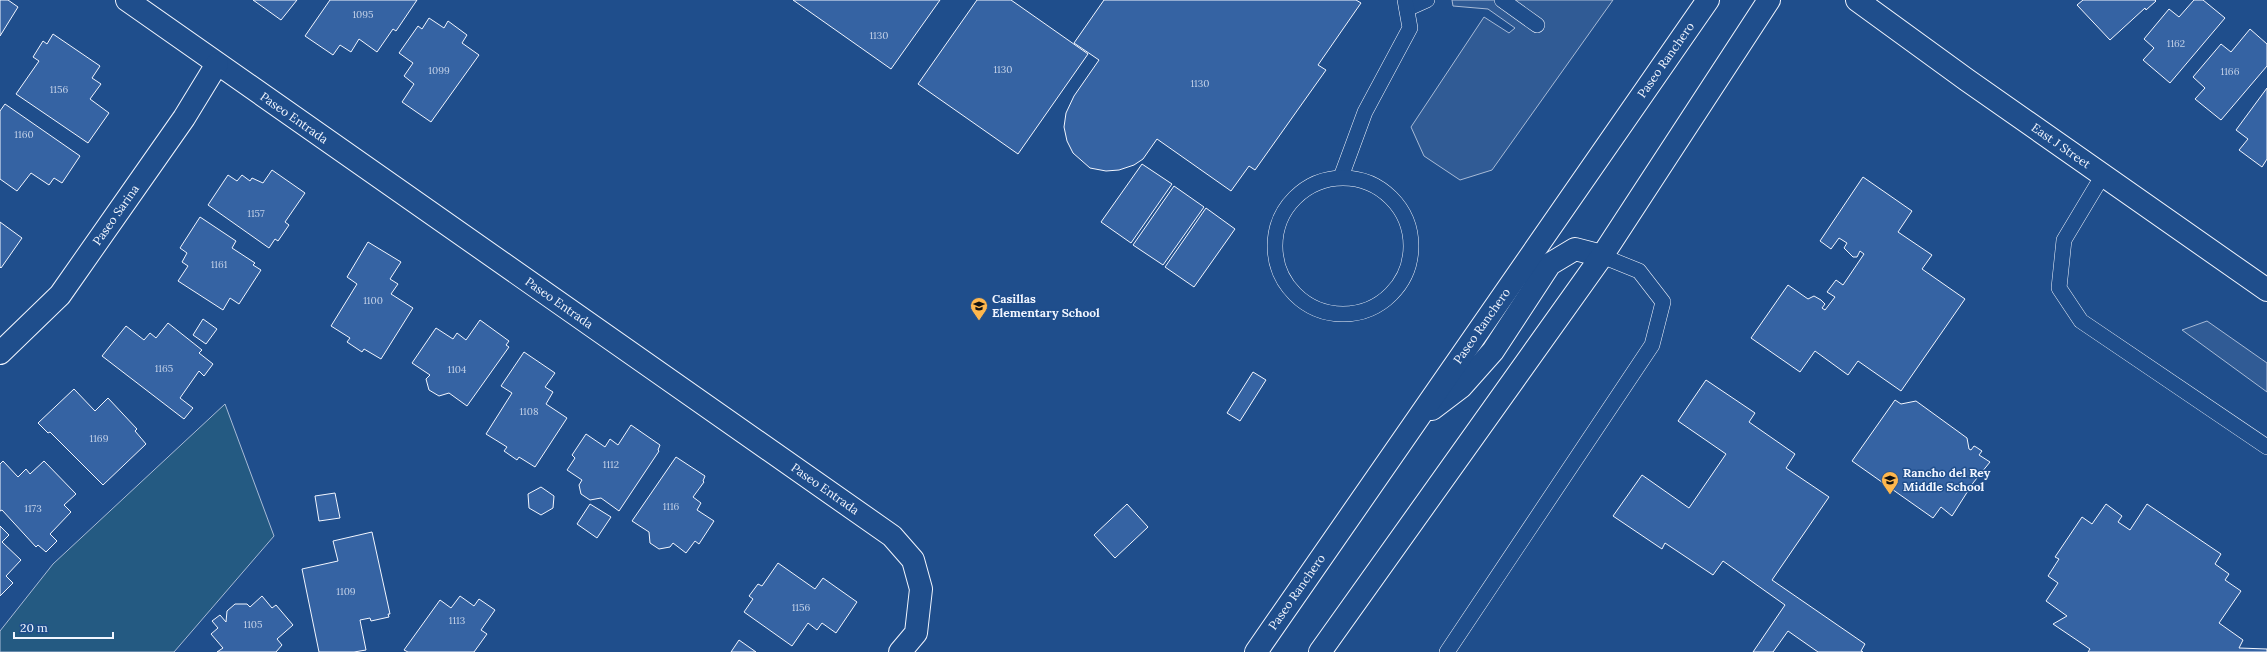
<svg xmlns="http://www.w3.org/2000/svg" width="2267" height="652" viewBox="0 0 2267 652" font-family="Lora,serif">
	<rect width="100%" height="100%" fill="#1f4e8c"/>
	<path fill="#245a82" stroke="#a8bbd7" d="M225,404L274,536L174,652H0V631L53,564Z"/>
	<g fill="#305b95" stroke="#a8bbd7">
		<path d="M1452,0H1613L1492,170L1460,180L1424,156L1411,127L1484,17L1509,33L1515,28L1488,9L1453,6Z"/>
		<path d="M2207,321L2267,363V392L2182,330Z"/>
	</g>
	<g fill="#3563a3" stroke="#f2f6ff">
		<path d="M0,0H8L18,7L0,36Z"/>
		<path d="M253,0H297L281,20Z"/>
		<path d="M330,0H417L396,31L393,29L377,52L359,39L351,52L340,45L333,55L305,36Z"/>
		<path d="M793,0H940L891,69Z"/>
		<path d="M977,0H1011L1088,54L1018,154L918,84Z"/>
		<path d="M1104,0H1356L1361,3L1318,65L1326,70L1255,170L1249,166L1231,191L1157,139L1143,159L1134,165L1119,170L1106,171L1090,168L1073,153L1067,141L1064,127L1066,113L1074,96L1099,60L1074,43Z"/>
		<path d="M2083,0H2155L2156,1L2146,10L2145,8L2110,40L2077,5Z"/>
		<path d="M2194,0H2203L2225,18L2170,83L2143,60L2154,48L2144,39L2169,9L2179,17Z"/>
		<path d="M429,18L444,28L448,21L467,35L462,43L479,55L431,122L402,102L414,84L404,76L413,63L399,53L418,26L422,29Z"/>
		<path d="M2250,29L2267,44V66L2221,120L2195,99L2205,88L2193,77L2221,44L2231,52Z"/>
		<path d="M53,34L100,66L92,78L101,84L90,99L109,113L88,143L16,94L39,61L33,57L43,41L47,44Z"/>
		<path d="M2267,88V159L2262,167L2239,150L2248,139L2236,130Z"/>
		<path d="M5,104L80,156L62,183L54,178L49,185L31,173L17,191L0,179V111Z"/>
		<path d="M1142,164L1172,184L1131,243L1101,222Z"/>
		<path d="M272,170L305,193L285,222L289,225L278,241L275,239L269,248L208,205L228,175L237,181L242,175L250,181L252,178L263,183Z"/>
		<path d="M1863,177L1912,211L1898,232L1932,255L1922,269L1965,299L1901,391L1858,361L1848,375L1815,351L1800,372L1751,338L1788,285L1808,299L1814,296L1821,300L1825,304L1822,308L1825,310L1835,297L1827,292L1836,280L1843,285L1864,254L1860,251L1857,257H1853L1844,248L1847,243L1839,238L1831,249L1820,241Z"/>
		<path d="M1174,186L1204,207L1163,265L1133,245Z"/>
		<path d="M1206,208L1235,229L1194,287L1165,267Z"/>
		<path d="M200,217L236,241L232,248L255,263L253,265L261,270L239,304L230,298L223,310L178,281L188,266L182,262L187,253L180,248Z"/>
		<path d="M0,222L22,238L1,268L0,267Z"/>
		<path d="M368,242L401,262L390,279L398,284L391,294L413,308L381,359L364,349L362,352L347,342L350,338L331,326L357,284L347,277Z"/>
		<path d="M203,319L217,329L206,344L193,335Z"/>
		<path d="M480,320L509,341L506,345L509,347L467,406L449,393L439,396L429,390L426,379L430,375L412,363L436,328L453,339L457,333L466,340Z"/>
		<path d="M168,323L202,350L199,353L213,364L204,376L199,371L180,398L193,408L184,419L102,356L126,326L144,340L150,333L156,338Z"/>
		<path d="M524,352L555,373L545,387L553,392L546,404L567,418L535,467L519,457L517,460L504,451L507,447L486,434L512,393L501,386Z"/>
		<path d="M1253,372L1266,380L1240,421L1227,413Z"/>
		<path d="M1706,380L1755,413L1749,422L1795,454L1786,468L1829,497L1772,580L1865,644L1861,651L1863,652H1818L1788,631L1773,652H1753L1785,605L1723,561L1713,575L1665,543L1662,549L1613,516L1642,475L1689,508L1726,454L1678,421Z"/>
		<path d="M74,389L95,411L108,398L137,429L135,431L146,444L103,485L50,432L48,433L38,423Z"/>
		<path d="M1895,400L1901,404L1916,401L1967,438L1969,449L1971,450L1974,446L1976,447L1982,451L1979,455L1990,462L1973,483L1952,516L1941,507L1933,518L1852,461Z"/>
		<path d="M631,425L660,445L658,450L659,451L619,511L601,498L590,500L581,494L579,485L582,480L567,470L575,458L572,455L586,434L605,447L610,439L618,445Z"/>
		<path d="M676,457L705,476L703,481L704,482L693,497L701,503L697,510L714,521L699,544L695,541L686,553L673,543L670,547L659,549L650,543L649,532L632,521Z"/>
		<path d="M3,461L18,477L26,469L30,474L44,461L76,494L64,505L71,512L50,534L57,541L46,552L38,545L36,547L2,510L0,511V464Z"/>
		<path d="M541,487L554,496L553,508L541,515L529,508L528,494Z"/>
		<path d="M335,493L340,518L319,521L315,496Z"/>
		<path d="M590,504L611,517L597,538L577,524Z"/>
		<path d="M1127,504L1148,527L1115,558L1094,535Z"/>
		<path d="M2106,504L2122,516L2118,522L2130,530L2147,504L2221,554L2215,564L2229,574L2225,580L2241,591L2219,623L2243,640L2239,648L2267,649V652H2088L2090,649L2053,624L2067,616L2046,601L2058,583L2048,576L2059,559L2055,557L2082,517L2092,524Z"/>
		<path d="M0,526L9,535L2,542L21,560L6,576L13,583L0,596Z"/>
		<path d="M372,532L390,614H388L389,617L371,621L370,618L360,620L366,650L354,652H319L302,569L338,561L333,541Z"/>
		<path d="M778,563L815,589L823,578L857,602L836,633L822,623L817,630L808,623L792,646L744,612L753,599L749,596L758,584L762,586Z"/>
		<path d="M262,596L272,608L276,605L293,625L277,639L282,645L276,652H217L223,648L211,634L218,628L212,621L220,615L226,622L227,611L235,604H247L250,607Z"/>
		<path d="M460,596L474,606L479,599L495,610L481,630L487,634L474,652H408L404,650L440,600L451,608Z"/>
		<path d="M739,640L756,652H731Z"/>
	</g>
	<g fill="none" stroke-linecap="round" stroke-linejoin="round">
		<defs>
			<g id="lane">
				<path d="M1502,0L1537,25"/>
				<path d="M1407,9L1427,0"/>
				<path d="M2103,175L2064,240L2059,288L2081,321L2267,447"/>
				<path d="M1341,177L1365,112L1410,28L1405,0"/>
				<circle cx="1343" cy="246" r="68"/>
				<path d="M1447,652L1652,345L1663,302L1639,271L1602,256"/>
			</g>
			<g id="street">
				<path d="M127,0L892,536L913,560L921,589L916,633L900,652"/>
				<path d="M0,353L60,295L184,118L217,64"/>
			</g>
			<g id="secondary">
				<path d="M1857,0L1967,80L2267,290"/>
				<path d="M1432,409L1461,387L1493,351L1550,264L1575,249L1602,256"/>
				<path d="M1256,652L1708,0"/>
				<path d="M1320,652L1602,256L1769,0"/>
			</g>
		</defs>
		<use href="#lane" stroke="#f2f6ff" stroke-width="16"/>
		<use href="#street" stroke="#f2f6ff" stroke-width="24"/>
		<use href="#secondary" stroke="#f2f6ff" stroke-width="24"/>
		<use href="#lane" stroke="#1f4e8c" stroke-width="15"/>
		<use href="#street" stroke="#1f4e8c" stroke-width="22"/>
		<use href="#secondary" stroke="#1f4e8c" stroke-width="22"/>
	</g>
	<defs>
		<symbol id="school-pin" viewBox="-11 -11 22 30"><path d="M0 17L-7.5 6A9.5 9.5 0 1 1 7.5 6Z" fill="#ffb74d" stroke="#1f4e8c"/><path d="M0-5L7-2L0 1L-7-2ZM-4 1L0 2.5L4 1V4Q0 6-4 4Z" fill="#111"/></symbol>
	</defs>
	<g fill-rule="evenodd">
		<use href="#school-pin" x="969" y="296" width="20" height="27"/>
		<use href="#school-pin" x="1880" y="470" width="20" height="27"/>
	</g>
	<g text-anchor="middle" stroke-width="3" stroke-linejoin="round" paint-order="stroke">
		<g font-size="10" fill="#c3d1e8">
			<text x="363" y="18">1095</text>
			<text x="879" y="39">1130</text>
			<text x="2176" y="47">1162</text>
			<text x="1003" y="73">1130</text>
			<text x="439" y="74">1099</text>
			<text x="2230" y="75">1166</text>
			<text x="1200" y="87">1130</text>
			<text x="59" y="93">1156</text>
			<text x="24" y="138">1160</text>
			<text x="256" y="217">1157</text>
			<text x="219" y="268">1161</text>
			<text x="373" y="304">1100</text>
			<text x="164" y="372">1165</text>
			<text x="457" y="373">1104</text>
			<text x="529" y="415">1108</text>
			<text x="99" y="442">1169</text>
			<text x="611" y="468">1112</text>
			<text x="671" y="510">1116</text>
			<text x="33" y="512">1173</text>
			<text x="346" y="595">1109</text>
			<text x="801" y="611">1156</text>
			<text x="457" y="624">1113</text>
			<text x="253" y="628">1105</text>
		</g>
		<g font-size="12" fill="#f2f6ff" stroke="#1f4e8c">
			<text transform="translate(1666 60) rotate(-55)" y="4">Paseo Ranchero</text>
			<text transform="translate(294 118) rotate(35)" y="4">Paseo Entrada</text>
			<text transform="translate(2061 146) rotate(35)" y="4">East J Street</text>
			<text transform="translate(116 215) rotate(-55)" y="4">Paseo Sarina</text>
			<text transform="translate(559 303) rotate(35)" y="4">Paseo Entrada</text>
			<text transform="translate(1482 326) rotate(-55)" y="4">Paseo Ranchero</text>
			<text transform="translate(825 489) rotate(35)" y="4">Paseo Entrada</text>
			<text transform="translate(1297 592) rotate(-55)" y="4">Paseo Ranchero</text>
		</g>
		<g font-size="12" font-weight="bold" fill="#f2f6ff" stroke="#1f4e8c" text-anchor="start">
			<text x="992" y="303">Casillas<tspan x="992" dy="14">Elementary School</tspan></text>
			<text x="1903" y="477">Rancho del Rey<tspan x="1903" dy="14">Middle School</tspan></text>
		</g>
	</g>
	<path d="M14 632v6h99v-6" fill="none" stroke="#f2f6ff" stroke-width="2"/>
	<text x="20" y="632" font-size="12" fill="#f2f6ff" stroke="#1f4e8c" stroke-width="3" paint-order="stroke">20 m</text>
</svg>
